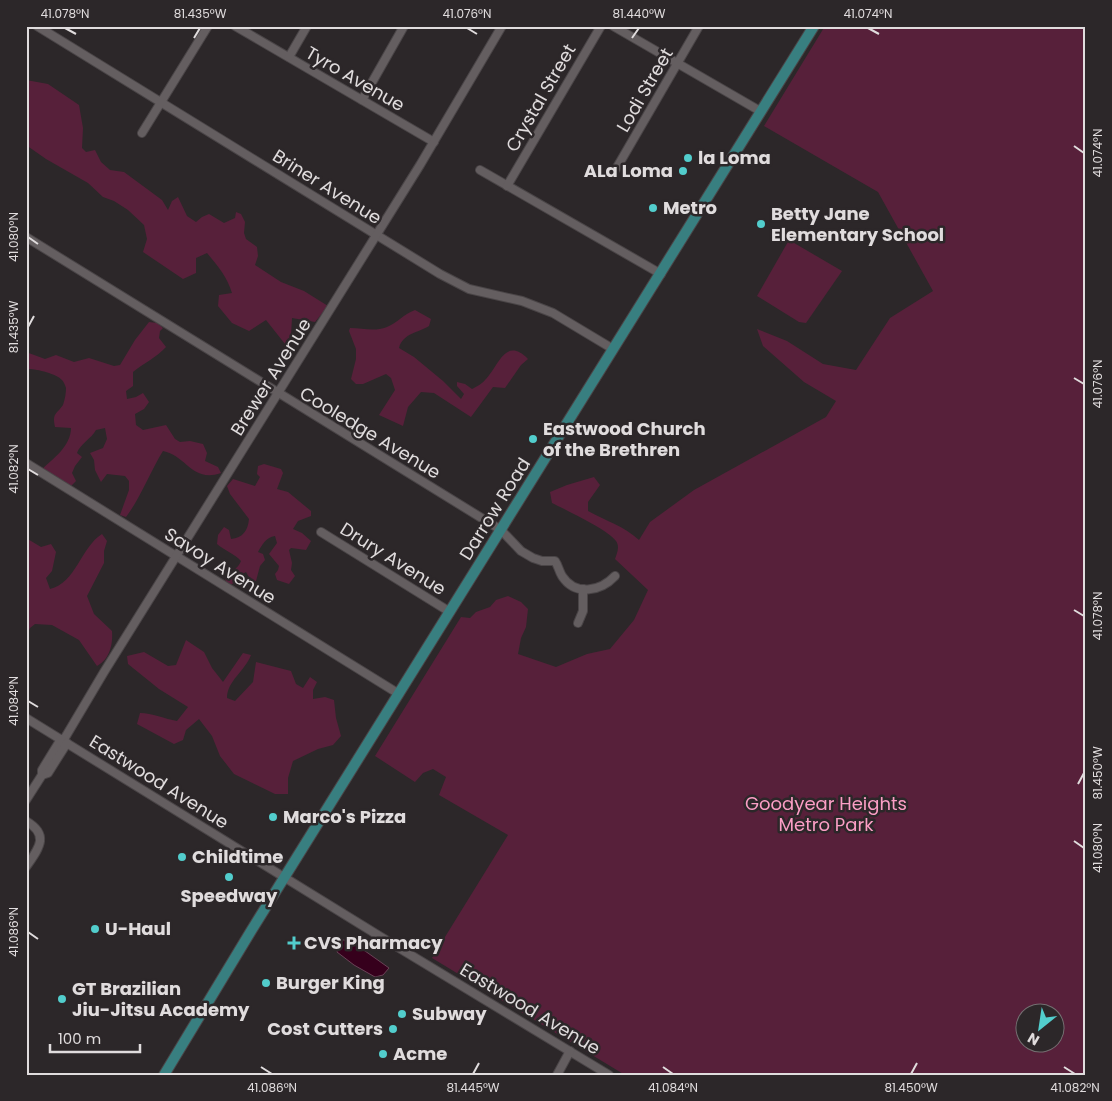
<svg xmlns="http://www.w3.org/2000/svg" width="1112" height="1101" viewBox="0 0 1112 1101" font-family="Poppins,sans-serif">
	<rect width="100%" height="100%" fill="#2c2729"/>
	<g fill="#57203a" fill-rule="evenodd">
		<path d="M825,26H1086V1075H625L432,958L508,835L439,795L446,777L433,769L423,773L415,782L375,756L461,617L470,618L476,612L490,607L496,600L508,596L521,602L528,609L526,627L521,638L518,654L556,667L587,654L610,649L634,620L648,590L615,559C617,553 620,547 616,541C610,531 564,509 552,503L550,492L567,485L594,477L600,485L588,502V511C606,521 624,526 639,540L650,522L694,490L826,417L836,401L804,382L763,346L757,329L787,341L823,364L856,370L890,318L933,291L878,192L764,126ZM1024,1014H1054V1044H1024Z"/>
		<path d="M26,80L48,84L79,105L83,128L82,148L86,152L95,150L101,162L110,170L124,172L162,200L168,210L172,201L178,197L187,216L196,222L202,217L209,214L224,223L235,218L236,212L241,214L245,222L244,233L246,239L257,247L258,256L255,265L281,282L304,291L328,306L315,322L292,318L291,335L285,344L266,320L249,331L232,323L218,306L219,295L232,293C227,277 218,266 207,253L196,258V273L183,279L143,252L147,239L144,225L128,210L114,201L103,197L88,183L46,159L26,145Z"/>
		<path d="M789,240L842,271L806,323L799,322L757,296Z"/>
		<path d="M415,310L431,319L429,326C418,333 403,333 399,348L414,357L443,381L461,399L464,394L457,386V382L465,384L472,389C476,387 482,384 485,380C499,366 505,336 528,359L521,365L505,388L493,387L471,417L434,393L421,392L408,407L403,426L379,415L395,390L391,378L386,374L363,384H356L351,379L356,359V349L349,331L350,328C363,328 374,332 387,327C397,323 404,314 415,310Z"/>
		<path d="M149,322L157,323L163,328L160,331L159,338L166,347C156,358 144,363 133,372V386L126,391L127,399L136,397L143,393L149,402L144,409L135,414L136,425L143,430L166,425L175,439L180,442L190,441L203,444L207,453L205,461L218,467L221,473C192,483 187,456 163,451C150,472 141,497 126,517L120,515L129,490V481L125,476L107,474L101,482L95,470L94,460L90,453L103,448L107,439L105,428L96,430C91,439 80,444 77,453L82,457L75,466L72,473L76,481L70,487L41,470C53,459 71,446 71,428L55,427C52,413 56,415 63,405C65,399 66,393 66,388C65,385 64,382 62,380C57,374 37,369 29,369L26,371V352L45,359L56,355L74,362L89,358L114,366L120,365L135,340Z"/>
		<path d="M264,464L281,469L283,473L277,489L288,492L311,511V516L298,521L293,529L302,533L311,541L306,550L291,548L289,550L292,563L291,570L295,576L289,584L277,580L275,574L278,570L279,566L269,554L277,543L275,536C266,537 262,545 258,552L263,554L265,560L260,566L256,581H251L246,572L241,575L235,583L228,585L225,579C230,572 238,569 241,561C235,554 224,550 217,544L218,535L224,527L229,530L231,539C243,538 248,530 249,519L230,494L227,486L233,479L255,486L260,477L257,474L258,466Z"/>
		<path d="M102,534L107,541L104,551V563L87,596L94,614L112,631C113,644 110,659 97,666L79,640L52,625L35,624L30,628L26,637V538L41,547L51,544L56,552L52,571L46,578L50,589C76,583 81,547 102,534Z"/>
		<path d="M186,640L204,652L212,668L223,682L243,653L251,655C245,671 227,681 227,698L235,701L253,682L256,662L291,671L296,684L303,688L310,677L317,682L313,690V699L325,697L334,700L336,718L341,736L333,745L318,749L293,761L288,778V794H275L234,774L220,756L212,736L199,719L186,730L183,740L174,744L137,724L140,713C152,713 165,719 177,721L188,707L159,689L128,664L127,656L144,652L168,666L176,665Z"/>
	</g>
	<path fill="#36001c" stroke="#694256" d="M343,940L351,941L389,968L383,975L375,977L354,965L337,952L338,943Z"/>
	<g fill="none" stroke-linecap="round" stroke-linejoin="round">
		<defs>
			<g id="minor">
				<path d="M37,26L440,274L469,289L522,301L553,313L613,349"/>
				<path d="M235,26L434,142"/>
				<path d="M613,26L760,111"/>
				<path d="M289,57L307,26"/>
				<path d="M362,100L404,26"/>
				<path d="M142,133L208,26"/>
				<path d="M616,169L699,26"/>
				<path d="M480,170L661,274"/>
				<path d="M507,186L601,26"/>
				<path d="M26,237L501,530L521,551L533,558L542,561H555C558,565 559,571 562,576C575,596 600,592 615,576"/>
				<path d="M26,463L399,694"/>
				<path d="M321,532L450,612"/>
				<path d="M578,623L583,611V589"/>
				<path d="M26,718L381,937L609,1075"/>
				<path d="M63,741L104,672L420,165L502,26"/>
				<path d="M42,775V770L61,739"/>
				<path d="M26,800L42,775L48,773L67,743"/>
				<path d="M26,821C50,835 39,848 26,867"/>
				<path d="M557,1075L570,1051"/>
			</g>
			<path id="major" d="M164,1075L251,931L814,26"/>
		</defs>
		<use href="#minor" stroke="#4a4547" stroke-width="10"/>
		<use href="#major" stroke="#4a4547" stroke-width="12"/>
		<use href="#minor" stroke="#645e60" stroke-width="8"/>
		<use href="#major" stroke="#387f80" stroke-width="10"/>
	</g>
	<path fill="none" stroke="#e0dcdd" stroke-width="2" d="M65,28L76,34M467,28L477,34M868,28L879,34M194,38L200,28M632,38L639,28M1074,146L1084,153M28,237L38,244M28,327L34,316M1074,378L1084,384M28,469L38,475M1074,610L1084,616M28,701L38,707M1078,784L1084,773M1074,841L1084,848M28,932L38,939M261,1067L272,1074M663,1067L673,1074M1064,1067L1075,1074M473,1074L479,1063M911,1074L917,1063"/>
	<g fill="#52cdcc" stroke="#2c2729" stroke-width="2">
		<circle cx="688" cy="158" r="5"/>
		<circle cx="683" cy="171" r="5"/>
		<circle cx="653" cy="208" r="5"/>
		<circle cx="761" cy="224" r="5"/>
		<circle cx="533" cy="439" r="5"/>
		<circle cx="273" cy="817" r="5"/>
		<circle cx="182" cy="857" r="5"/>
		<circle cx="229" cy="877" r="5"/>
		<circle cx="95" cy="929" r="5"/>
		<path d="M291.5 935.5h5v5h5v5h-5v5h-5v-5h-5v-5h5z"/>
		<circle cx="266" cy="983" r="5"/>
		<circle cx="62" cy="999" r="5"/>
		<circle cx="402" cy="1014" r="5"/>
		<circle cx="393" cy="1029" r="5"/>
		<circle cx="383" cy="1054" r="5"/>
	</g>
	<g text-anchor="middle" stroke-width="5" stroke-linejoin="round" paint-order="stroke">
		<g font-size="18" fill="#e0dcdd" stroke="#2c2729">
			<text transform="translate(355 79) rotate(30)" y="6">Tyro Avenue</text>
			<text transform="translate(645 90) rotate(-60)" y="6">Lodi Street</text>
			<text transform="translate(541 98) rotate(-60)" y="6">Crystal Street</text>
			<text transform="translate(327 187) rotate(32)" y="6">Briner Avenue</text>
			<text transform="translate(271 377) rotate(-58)" y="6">Brewer Avenue</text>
			<text transform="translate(370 433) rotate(31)" y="6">Cooledge Avenue</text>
			<text transform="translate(495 509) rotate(-58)" y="6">Darrow Road</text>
			<text transform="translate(393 559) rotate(32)" y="6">Drury Avenue</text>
			<text transform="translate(220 566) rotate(32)" y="6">Savoy Avenue</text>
			<text transform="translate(159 782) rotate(32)" y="6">Eastwood Avenue</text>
			<text transform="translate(530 1009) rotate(31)" y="6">Eastwood Avenue</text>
		</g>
		<g font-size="18" font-weight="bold" fill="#e0dcdd" stroke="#2c2729" text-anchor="start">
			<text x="698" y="164">la Loma</text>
			<text x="673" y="177" text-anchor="end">ALa Loma</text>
			<text x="663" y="214">Metro</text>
			<text x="771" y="220">Betty Jane<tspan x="771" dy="21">Elementary School</tspan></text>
			<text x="543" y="435">Eastwood Church<tspan x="543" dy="21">of the Brethren</tspan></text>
			<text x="283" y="823">Marco's Pizza</text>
			<text x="192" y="863">Childtime</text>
			<text x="229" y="902" text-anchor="middle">Speedway</text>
			<text x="105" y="935">U-Haul</text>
			<text x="304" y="949">CVS Pharmacy</text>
			<text x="276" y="989">Burger King</text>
			<text x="72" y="995">GT Brazilian<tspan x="72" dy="21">Jiu-Jitsu Academy</tspan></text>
			<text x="412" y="1020">Subway</text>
			<text x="383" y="1035" text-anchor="end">Cost Cutters</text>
			<text x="393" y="1060">Acme</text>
		</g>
		<g font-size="18" fill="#fb9ec5" stroke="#2c2729">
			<text x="826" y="810">Goodyear Heights<tspan x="826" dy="21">Metro Park</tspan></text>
		</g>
	</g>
	<rect width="1112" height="1101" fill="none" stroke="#2c2729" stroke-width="55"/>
	<g transform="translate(1040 1028) rotate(210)"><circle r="24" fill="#2c2729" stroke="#746f71"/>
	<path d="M0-4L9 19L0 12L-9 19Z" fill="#52cdcc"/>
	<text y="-8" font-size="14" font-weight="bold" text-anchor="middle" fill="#e0dcdd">N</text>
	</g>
	<path d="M50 1044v8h90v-8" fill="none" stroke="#e0dcdd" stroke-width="2.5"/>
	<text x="58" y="1044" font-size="15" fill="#e0dcdd" stroke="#2c2729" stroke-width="4" paint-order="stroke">100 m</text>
	<rect x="28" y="28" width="1056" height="1046" fill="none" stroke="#e0dcdd" stroke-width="2"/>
	<g font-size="12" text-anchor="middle" fill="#e0dcdd">
		<text x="65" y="18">41.078°N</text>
		<text x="200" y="18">81.435°W</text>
		<text x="467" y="18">41.076°N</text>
		<text x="639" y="18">81.440°W</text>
		<text x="868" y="18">41.074°N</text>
		<text transform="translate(1098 153) rotate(-90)" y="4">41.074°N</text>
		<text transform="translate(14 237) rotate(-90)" y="4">41.080°N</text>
		<text transform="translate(14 327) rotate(-90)" y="4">81.435°W</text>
		<text transform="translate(1098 384) rotate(-90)" y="4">41.076°N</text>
		<text transform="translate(14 469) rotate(-90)" y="4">41.082°N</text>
		<text transform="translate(1098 616) rotate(-90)" y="4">41.078°N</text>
		<text transform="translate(14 701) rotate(-90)" y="4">41.084°N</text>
		<text transform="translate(1098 773) rotate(-90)" y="4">81.450°W</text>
		<text transform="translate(1098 848) rotate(-90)" y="4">41.080°N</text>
		<text transform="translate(14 932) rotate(-90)" y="4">41.086°N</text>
		<text x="272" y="1092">41.086°N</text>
		<text x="473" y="1092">81.445°W</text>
		<text x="673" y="1092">41.084°N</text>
		<text x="911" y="1092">81.450°W</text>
		<text x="1075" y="1092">41.082°N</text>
	</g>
</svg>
